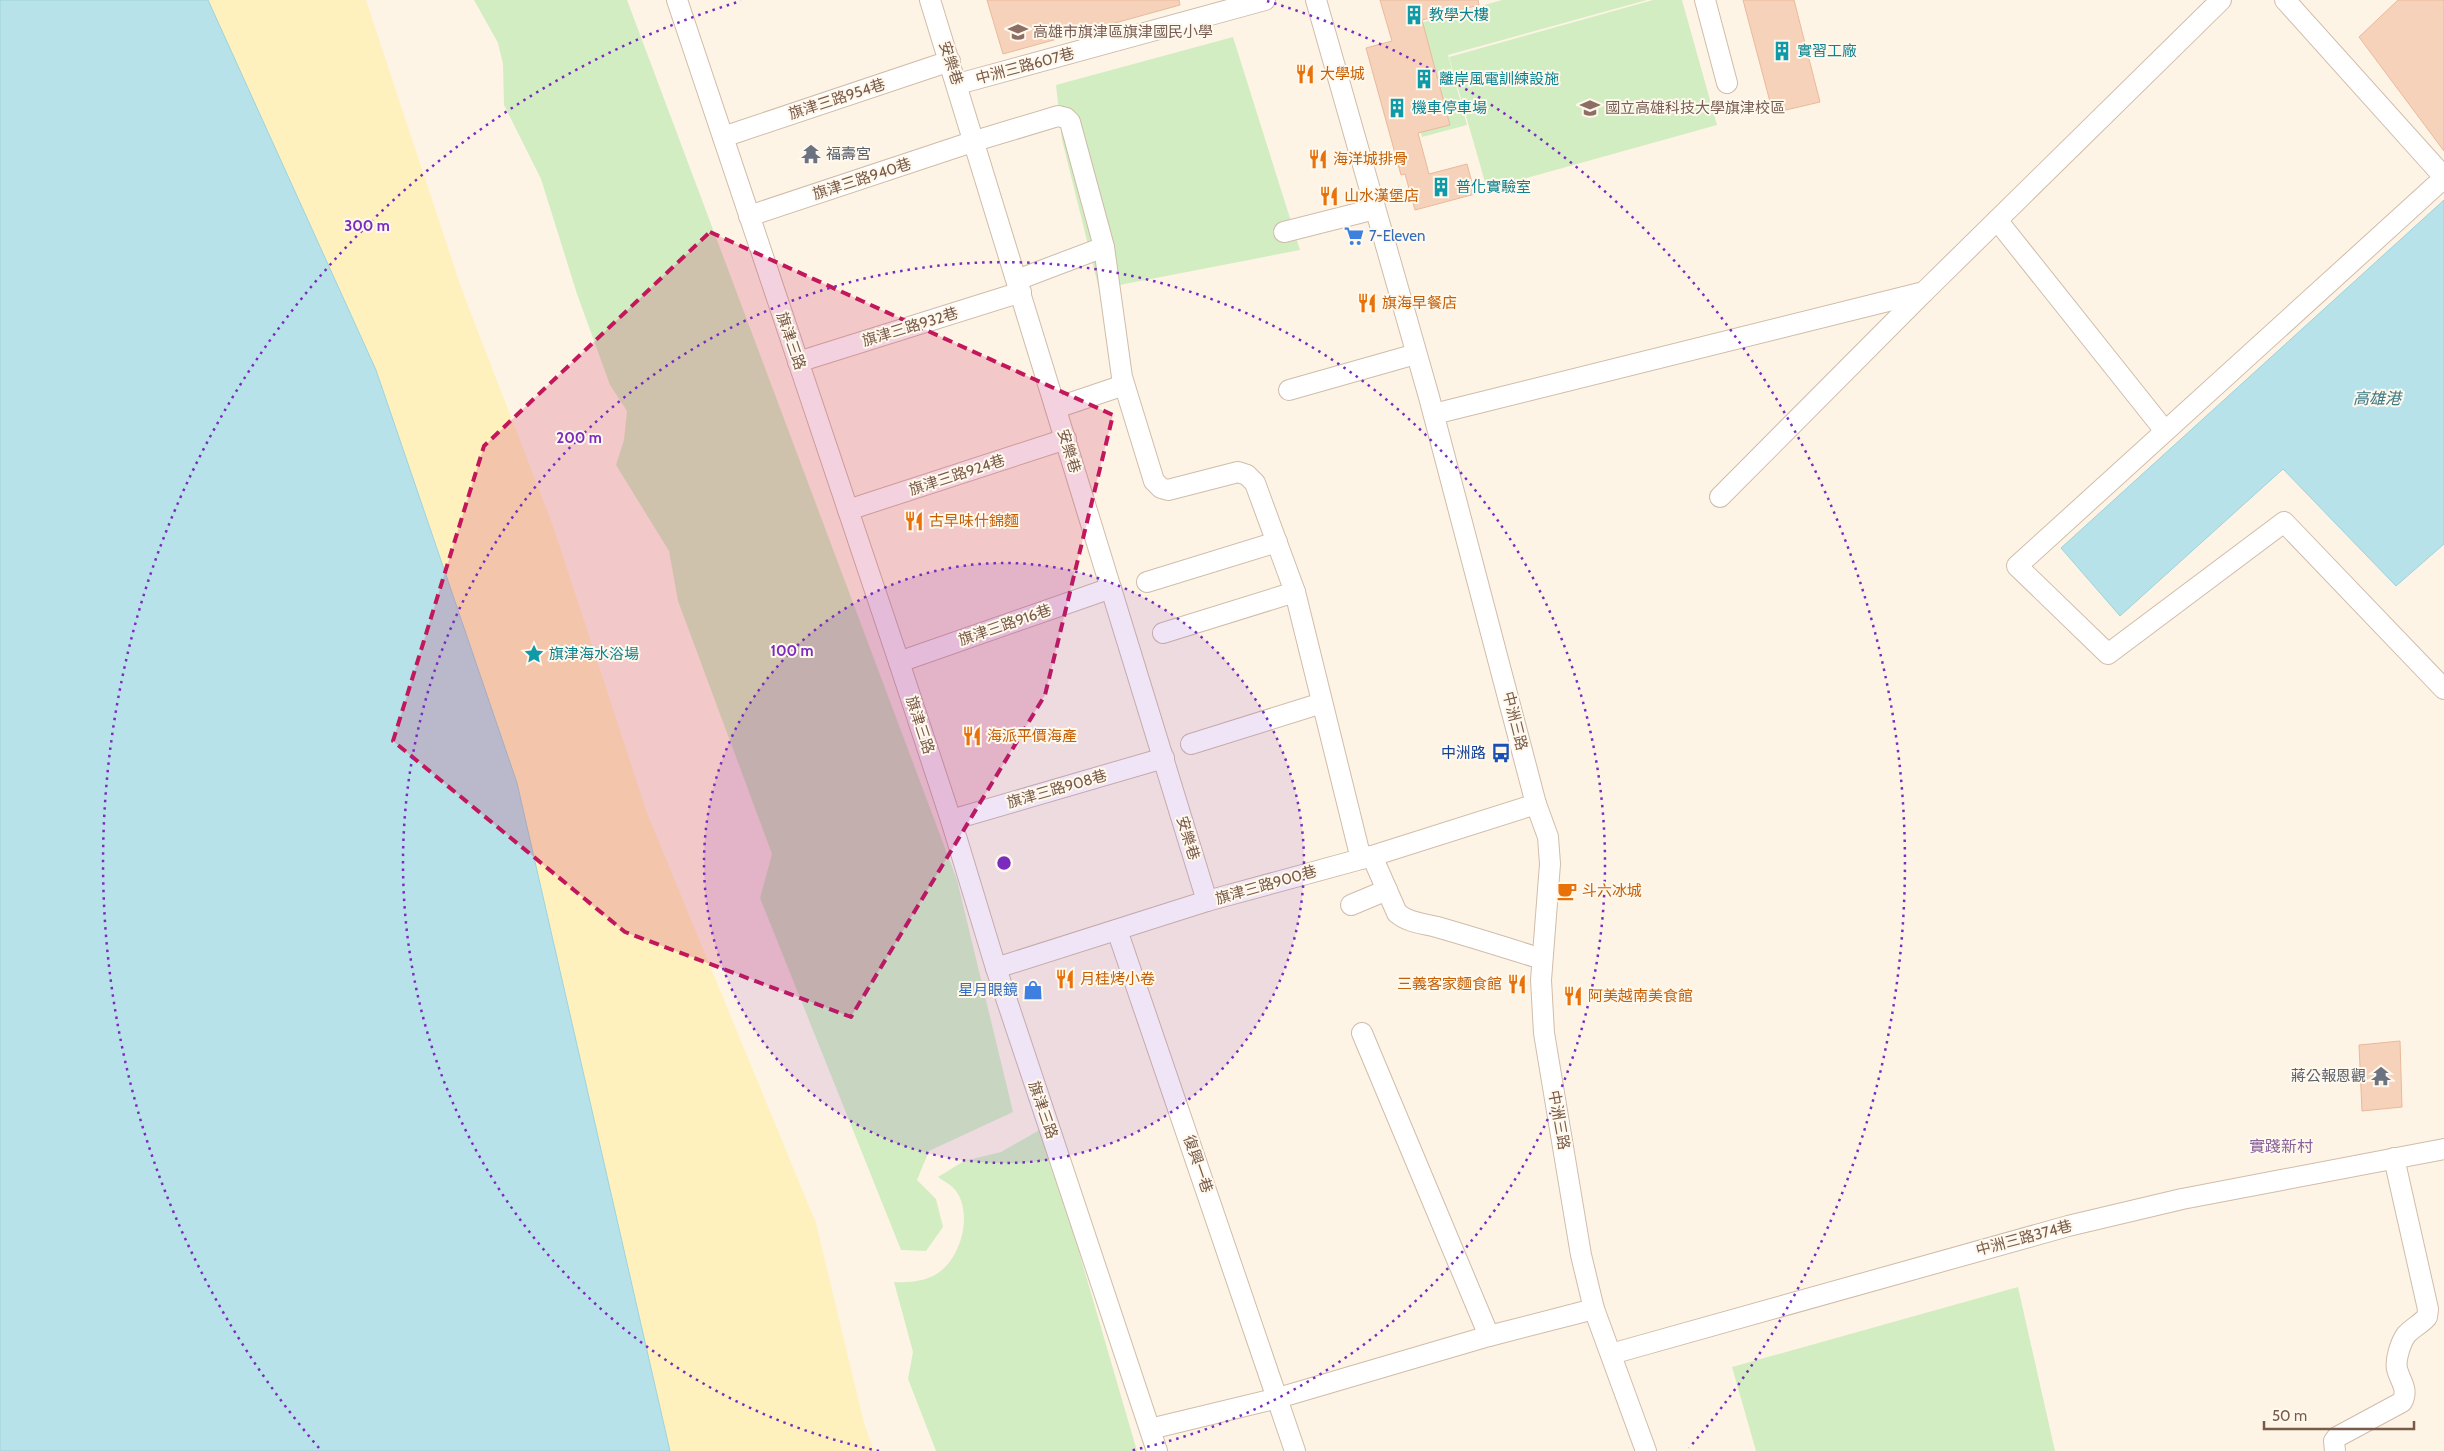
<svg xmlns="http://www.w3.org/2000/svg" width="2444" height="1451" viewBox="0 0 2444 1451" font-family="Cabin,'Noto Sans TC',sans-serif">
	<rect width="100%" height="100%" fill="#fef4e5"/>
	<g fill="#d3edc2">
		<path d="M474,0H627L957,880L1013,1112L929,1151L917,1180L936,1199L943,1227L926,1251L901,1250L760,898L772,854L678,601L669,551L616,465L624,440L627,411L610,385L577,294L541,179L504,105L503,64L498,43Z"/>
		<path d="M1502,0H1647L1448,55L1467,125L1422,137L1392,31Z"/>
		<path d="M1653,0H1682L1717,125L1487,189L1449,57Z"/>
		<path d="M1233,37L1300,250L1099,289L1062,140L1056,85Z"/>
		<path d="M1043,1128L1137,1451H936L908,1379L913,1352L894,1282C910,1283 929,1281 942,1270C962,1253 972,1213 956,1191C952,1185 943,1181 938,1177L964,1161L1001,1152Z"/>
		<path d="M2018,1287L2055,1451H1756L1732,1367Z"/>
	</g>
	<path fill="#fff1be" d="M208,0H366L462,290L553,526L647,813L816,1223L864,1423L874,1451H670L517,783L376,370Z"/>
	<g fill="#b8e2e9" stroke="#9dd2dc">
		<path d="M0,0H208L376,370L517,783L670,1451H0Z"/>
		<path d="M2444,200V544L2396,586L2283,469L2120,616L2061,548Z"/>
	</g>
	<g fill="#f6d2bb" stroke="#e9b99a">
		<path d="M987,0H1179L1180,5L1003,54Z"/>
		<path d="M1380,0H1478L1479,5L1422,20L1450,125L1418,133L1429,174L1467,164L1475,194L1415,210L1405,174L1401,175L1366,48L1392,41Z"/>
		<path d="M1743,0H1794L1820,102L1773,113Z"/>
		<path d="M2398,0H2444V151L2359,37Z"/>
		<path d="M2400,1041L2402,1107L2362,1111L2359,1045Z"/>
	</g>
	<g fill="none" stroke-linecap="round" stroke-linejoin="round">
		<defs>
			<g id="minor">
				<path d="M677,0L899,662L951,820L996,968L1157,1451"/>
				<path d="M930,0L1207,901"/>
				<path d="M1316,0L1429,397L1536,804L1548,837L1550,864L1541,980L1544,1033L1581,1255L1594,1309L1646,1451"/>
				<path d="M1705,0L1727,83"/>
				<path d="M2285,0L2444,177"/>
				<path d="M958,84L1265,0"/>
				<path d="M723,137L950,61"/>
				<path d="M2444,178L2017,566L2108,654L2284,522L2444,689"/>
				<path d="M749,216L975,141L1058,116L1066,118L1070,122L1104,247L1122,377L1154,481L1161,488L1168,490L1238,472L1247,475L1255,483L1295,592L1361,859"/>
				<path d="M1997,220L2165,431"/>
				<path d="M1284,232L1375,209"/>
				<path d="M1017,280L1104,247"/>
				<path d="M798,362L1021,292"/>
				<path d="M1289,390L1416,354"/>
				<path d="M1056,408L1124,385"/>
				<path d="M1434,414L1924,292L2221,0"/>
				<path d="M1720,497L1924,292"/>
				<path d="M848,510L1066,439"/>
				<path d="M1147,582L1277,542"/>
				<path d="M1163,633L1295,592"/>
				<path d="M899,662L1111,588"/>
				<path d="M1191,744L1322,703"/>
				<path d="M951,820L1164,758"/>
				<path d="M1372,856L1397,913C1409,923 1422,923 1437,927C1472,937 1507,948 1542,959"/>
				<path d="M1351,905L1387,890"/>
				<path d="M1117,930L1295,1451"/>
				<path d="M996,968L1207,901L1372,856L1536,804"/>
				<path d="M1362,1033L1489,1336"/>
				<path d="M1611,1354L2068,1226L2182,1199L2444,1149"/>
				<path d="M1150,1429L1278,1398L1489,1336L1594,1309"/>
				<path d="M2335,1451L2334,1441L2337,1437L2402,1402C2409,1389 2400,1381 2397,1369C2395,1359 2401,1342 2406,1335C2412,1328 2421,1324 2427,1317L2428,1309L2394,1158"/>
			</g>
		</defs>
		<use href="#minor" stroke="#d0bcaa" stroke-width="22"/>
		<use href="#minor" stroke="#fff" stroke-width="20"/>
	</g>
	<path fill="#c2185b" fill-opacity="0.2" stroke="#c2185b" stroke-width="4" stroke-dasharray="10 6" stroke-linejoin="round" d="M710,232L1113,415L1045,695L851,1017L625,932L393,741L484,446Z"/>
	<circle cx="1004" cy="863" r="300" fill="#7b2cbf" fill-opacity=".12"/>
	<g fill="none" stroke="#7b2cbf" stroke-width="2.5" stroke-dasharray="2.5 5">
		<circle cx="1004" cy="863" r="300"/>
		<path d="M879 1451A601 601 0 1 1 1129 1451"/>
		<path d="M319 1448A901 901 0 0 1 741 1M1267 1A901 901 0 0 1 1689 1448"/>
	</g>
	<defs>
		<symbol id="building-bare" viewBox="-9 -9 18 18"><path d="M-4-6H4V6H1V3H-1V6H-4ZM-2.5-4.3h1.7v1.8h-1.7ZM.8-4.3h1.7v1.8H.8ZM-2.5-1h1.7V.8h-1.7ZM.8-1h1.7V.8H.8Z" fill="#0f9aa8" stroke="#fff8ed" stroke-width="2.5" paint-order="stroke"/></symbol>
		<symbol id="school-bare" viewBox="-9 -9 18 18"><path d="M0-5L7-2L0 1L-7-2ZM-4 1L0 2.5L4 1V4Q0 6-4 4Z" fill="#8d6e63" stroke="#fff8ed" stroke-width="2.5" paint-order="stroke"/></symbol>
		<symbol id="restaurant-bare" viewBox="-9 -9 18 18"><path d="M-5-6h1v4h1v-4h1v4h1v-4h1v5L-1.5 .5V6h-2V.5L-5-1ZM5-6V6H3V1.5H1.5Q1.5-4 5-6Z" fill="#e8710a" stroke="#fff8ed" stroke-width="2.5" paint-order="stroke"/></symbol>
		<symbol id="university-bare" viewBox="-9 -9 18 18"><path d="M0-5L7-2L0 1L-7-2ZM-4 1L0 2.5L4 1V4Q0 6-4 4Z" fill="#8d6e63" stroke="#fff8ed" stroke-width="2.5" paint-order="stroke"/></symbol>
		<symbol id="temple-bare" viewBox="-9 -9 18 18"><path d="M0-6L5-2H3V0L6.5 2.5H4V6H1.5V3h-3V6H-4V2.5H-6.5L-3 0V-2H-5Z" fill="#6b7280" stroke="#fff8ed" stroke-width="2.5" paint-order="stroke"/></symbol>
		<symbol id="supermarket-bare" viewBox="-9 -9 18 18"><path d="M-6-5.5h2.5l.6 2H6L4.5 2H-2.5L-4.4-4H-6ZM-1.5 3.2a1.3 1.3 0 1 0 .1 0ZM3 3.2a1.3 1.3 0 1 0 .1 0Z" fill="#3f7fe0" stroke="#fff8ed" stroke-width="2.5" paint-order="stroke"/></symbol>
		<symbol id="sight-bare" viewBox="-9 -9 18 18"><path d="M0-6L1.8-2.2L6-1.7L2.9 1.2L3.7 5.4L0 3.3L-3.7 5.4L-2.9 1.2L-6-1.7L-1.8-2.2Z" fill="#0f9aa8" stroke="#fff8ed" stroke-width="2.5" paint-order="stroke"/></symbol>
		<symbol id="bus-bare" viewBox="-9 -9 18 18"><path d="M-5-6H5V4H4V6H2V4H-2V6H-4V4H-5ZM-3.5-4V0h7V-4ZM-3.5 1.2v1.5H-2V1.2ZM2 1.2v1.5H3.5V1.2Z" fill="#1a4fb4" stroke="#fff8ed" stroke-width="2.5" paint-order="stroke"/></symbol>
		<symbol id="cafe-bare" viewBox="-9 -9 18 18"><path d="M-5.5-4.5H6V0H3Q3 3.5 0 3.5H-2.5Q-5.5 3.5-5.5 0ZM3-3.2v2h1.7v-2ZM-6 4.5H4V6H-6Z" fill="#e8710a" stroke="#fff8ed" stroke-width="2.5" paint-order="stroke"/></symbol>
		<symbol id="shop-bare" viewBox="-9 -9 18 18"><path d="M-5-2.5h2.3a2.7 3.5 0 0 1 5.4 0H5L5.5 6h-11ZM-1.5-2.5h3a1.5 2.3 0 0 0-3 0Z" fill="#3f7fe0" stroke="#fff8ed" stroke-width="2.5" paint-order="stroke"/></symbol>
	</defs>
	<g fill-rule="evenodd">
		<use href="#building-bare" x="1400" y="1" width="28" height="28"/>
		<use href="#school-bare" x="1004" y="18" width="28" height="28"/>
		<use href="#building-bare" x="1768" y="37" width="28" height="28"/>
		<use href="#restaurant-bare" x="1291" y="60" width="28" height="28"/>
		<use href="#building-bare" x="1410" y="65" width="28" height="28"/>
		<use href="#building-bare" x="1383" y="94" width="28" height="28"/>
		<use href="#university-bare" x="1576" y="94" width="28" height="28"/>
		<use href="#temple-bare" x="797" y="140" width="28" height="28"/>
		<use href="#restaurant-bare" x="1304" y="145" width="28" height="28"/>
		<use href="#building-bare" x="1427" y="173" width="28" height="28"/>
		<use href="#restaurant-bare" x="1315" y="182" width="28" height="28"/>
		<use href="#supermarket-bare" x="1340" y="222" width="28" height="28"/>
		<use href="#restaurant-bare" x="1353" y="289" width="28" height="28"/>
		<use href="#restaurant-bare" x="900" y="507" width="28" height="28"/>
		<use href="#sight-bare" x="520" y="640" width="28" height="28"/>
		<use href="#restaurant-bare" x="958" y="722" width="28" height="28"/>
		<use href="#bus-bare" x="1487" y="739" width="28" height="28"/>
		<use href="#cafe-bare" x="1553" y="877" width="28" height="28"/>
		<use href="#restaurant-bare" x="1051" y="965" width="28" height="28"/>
		<use href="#restaurant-bare" x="1503" y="970" width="28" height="28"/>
		<use href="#shop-bare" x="1019" y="976" width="28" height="28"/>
		<use href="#restaurant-bare" x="1559" y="982" width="28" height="28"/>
		<use href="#temple-bare" x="2367" y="1062" width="28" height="28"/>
	</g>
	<g text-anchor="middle" stroke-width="4" stroke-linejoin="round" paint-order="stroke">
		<g font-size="15" fill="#0d838f" stroke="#fff8ed" text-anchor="start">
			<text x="1429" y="20">教學大樓</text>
			<text x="1797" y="56">實習工廠</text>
			<text x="1439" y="84">離岸風電訓練設施</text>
			<text x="1412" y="113">機車停車場</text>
			<text x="1456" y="192">普化實驗室</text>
			<text x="549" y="659">旗津海水浴場</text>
		</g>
		<g font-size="15" fill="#785e54" stroke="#fff8ed" text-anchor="start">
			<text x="1033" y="37">高雄市旗津區旗津國民小學</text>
			<text x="1605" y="113">國立高雄科技大學旗津校區</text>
		</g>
		<g font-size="15" fill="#795a48" stroke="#fff8ed">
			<text transform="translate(951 63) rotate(72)" y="5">安樂巷</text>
			<text transform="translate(1025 66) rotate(-15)" y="5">中洲三路607巷</text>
			<text transform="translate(837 99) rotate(-18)" y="5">旗津三路954巷</text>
			<text transform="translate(862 179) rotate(-18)" y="5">旗津三路940巷</text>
			<text transform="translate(910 327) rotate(-17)" y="5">旗津三路932巷</text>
			<text transform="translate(791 341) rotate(71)" y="5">旗津三路</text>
			<text transform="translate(1069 451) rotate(73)" y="5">安樂巷</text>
			<text transform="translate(957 475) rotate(-18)" y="5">旗津三路924巷</text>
			<text transform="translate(1005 625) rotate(-19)" y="5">旗津三路916巷</text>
			<text transform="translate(1515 721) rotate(76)" y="5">中洲三路</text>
			<text transform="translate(920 725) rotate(72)" y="5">旗津三路</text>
			<text transform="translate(1057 789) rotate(-16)" y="5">旗津三路908巷</text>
			<text transform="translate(1188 838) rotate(73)" y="5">安樂巷</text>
			<text transform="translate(1266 885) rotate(-16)" y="5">旗津三路900巷</text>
			<text transform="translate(1043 1110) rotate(71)" y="5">旗津三路</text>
			<text transform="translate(1559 1120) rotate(80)" y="5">中洲三路</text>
			<text transform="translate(1198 1164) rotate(71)" y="5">復興一巷</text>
			<text transform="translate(2024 1238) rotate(-15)" y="5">中洲三路374巷</text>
		</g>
		<g font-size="15" fill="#c56008" stroke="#fff8ed" text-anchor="start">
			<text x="1320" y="79">大學城</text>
			<text x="1333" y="164">海洋城排骨</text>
			<text x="1344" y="201">山水漢堡店</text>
			<text x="1382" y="308">旗海早餐店</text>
			<text x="929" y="526">古早味什錦麵</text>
			<text x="987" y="741">海派平價海產</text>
			<text x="1582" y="896">斗六冰城</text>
			<text x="1080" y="984">月桂烤小卷</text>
			<text x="1502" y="989" text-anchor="end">三義客家麵食館</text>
			<text x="1588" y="1001">阿美越南美食館</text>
		</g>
		<g font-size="15" fill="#5b616d" stroke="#fff8ed" text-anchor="start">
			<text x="826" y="159">福壽宮</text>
			<text x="2366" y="1081" text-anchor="end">蔣公報恩觀</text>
		</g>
		<g font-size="15" fill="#366cbe" stroke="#fff8ed" text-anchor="start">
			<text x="1369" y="241">7-Eleven</text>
			<text x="1018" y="995" text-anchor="end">星月眼鏡</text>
		</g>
		<g font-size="15" fill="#164399" stroke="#fff8ed" text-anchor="end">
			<text x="1486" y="758">中洲路</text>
		</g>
		<g font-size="16" font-style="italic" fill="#3d7a87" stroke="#fff8ed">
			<text x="2377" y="404">高雄港</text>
		</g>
		<g font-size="16" fill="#8a639d" stroke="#fff8ed">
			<text x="2281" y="1152">實踐新村</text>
		</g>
	</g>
	<circle cx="1004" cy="863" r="8" fill="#7b2cbf" stroke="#fff8ed" stroke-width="2.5"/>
	<g font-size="15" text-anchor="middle" font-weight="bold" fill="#7b2cbf" stroke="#fff8ed" stroke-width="4" stroke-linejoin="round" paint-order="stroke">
		<text x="367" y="231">300 m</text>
		<text x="579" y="443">200 m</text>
		<text x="792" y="656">100 m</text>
	</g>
	<path d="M2264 1421v8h150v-8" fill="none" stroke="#795a48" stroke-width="2.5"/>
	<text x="2272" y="1421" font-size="15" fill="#795a48" stroke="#fff8ed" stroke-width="4" paint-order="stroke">50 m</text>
</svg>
